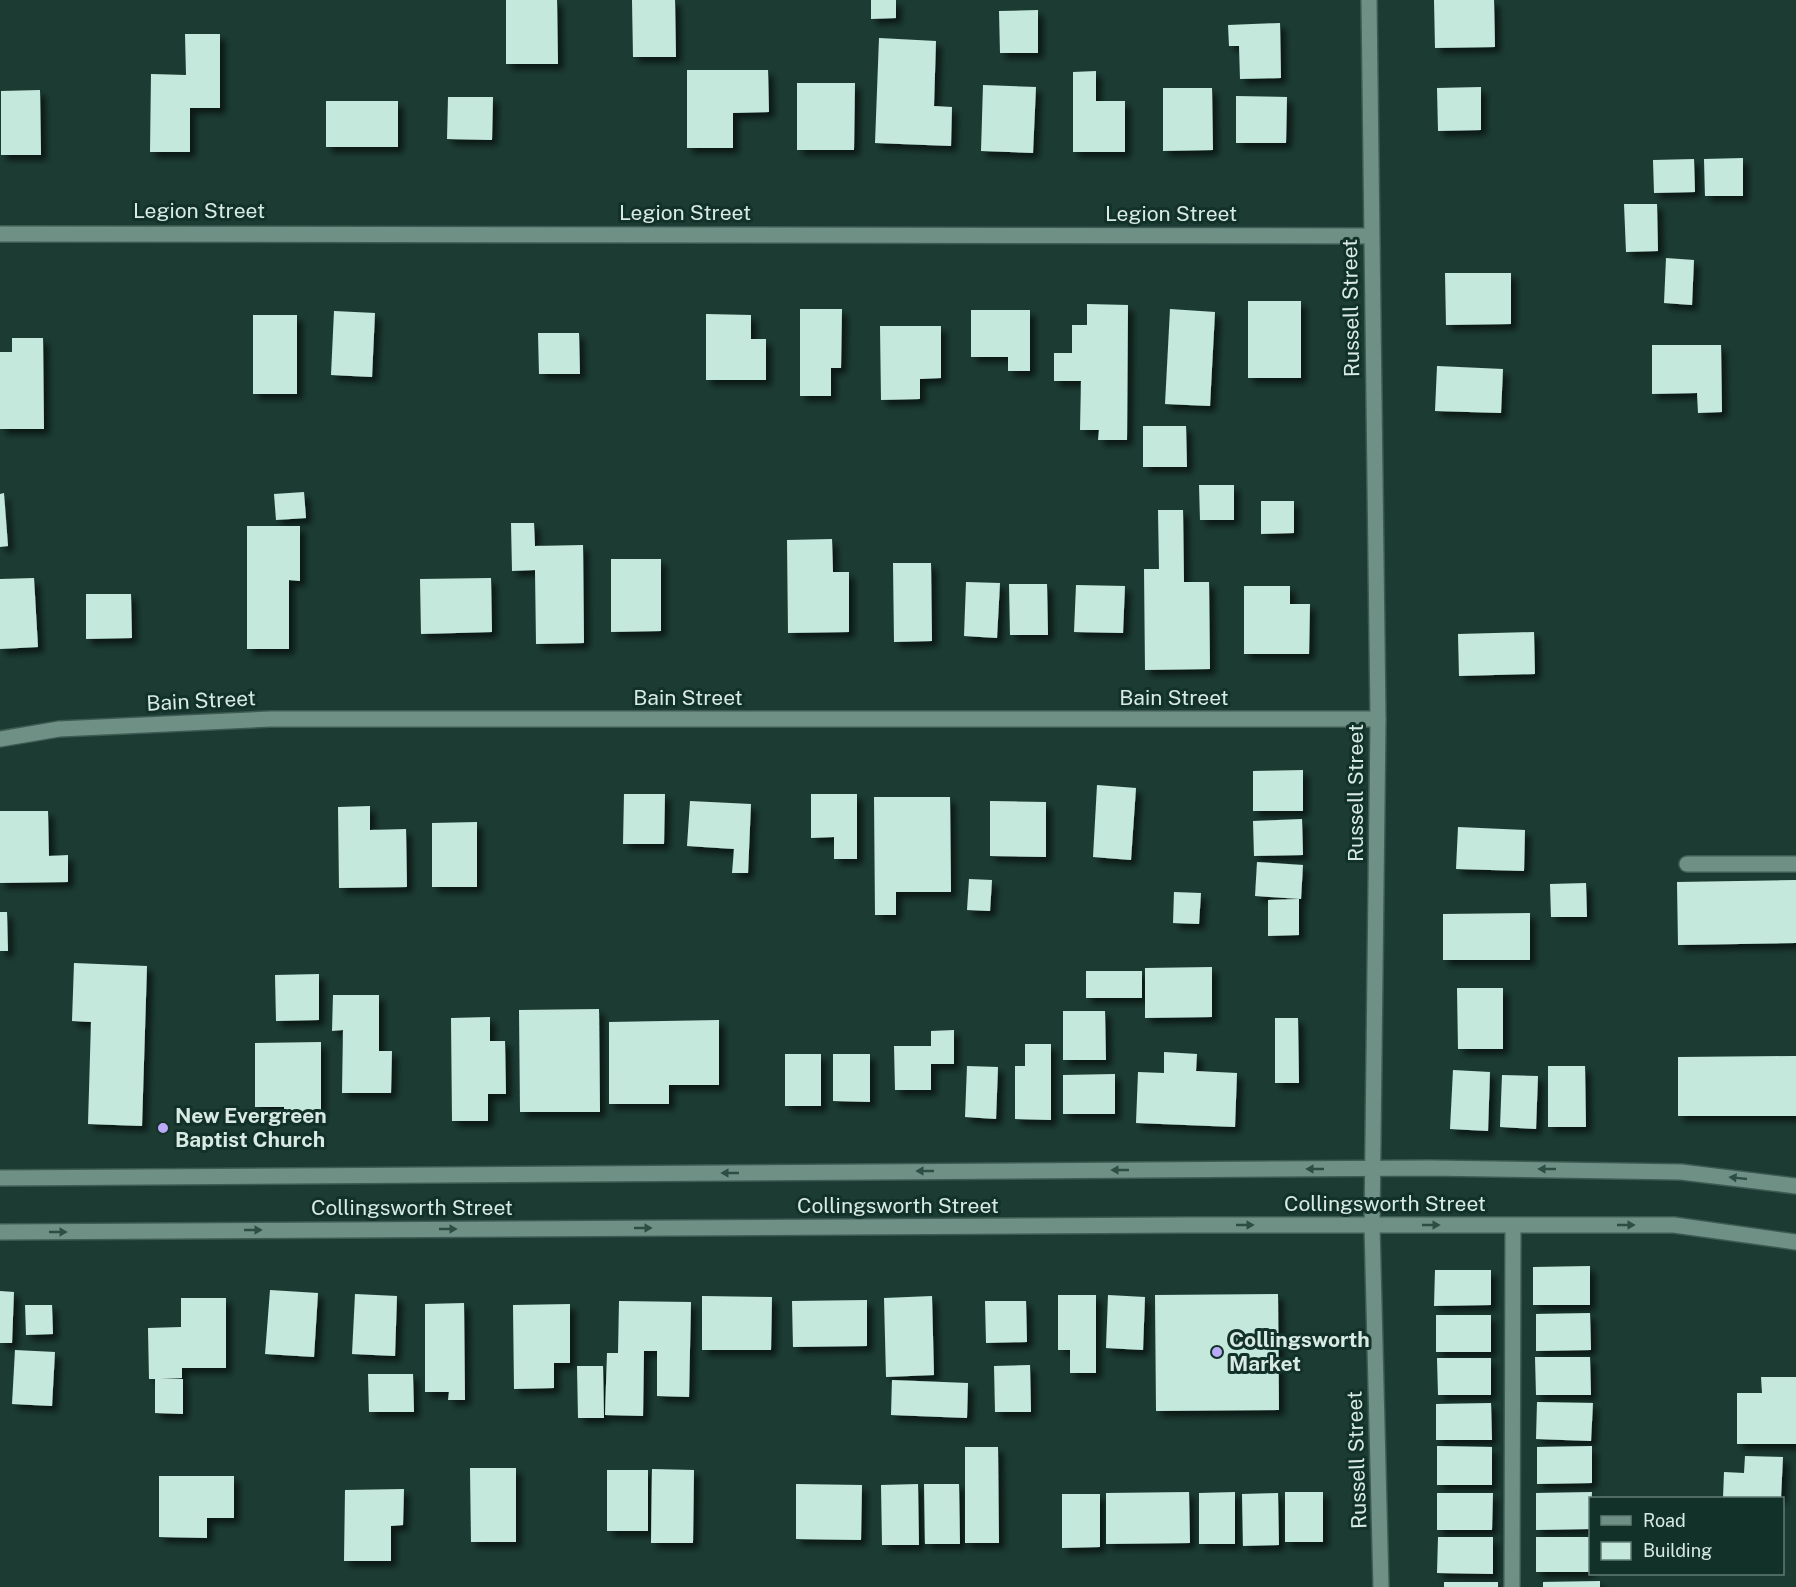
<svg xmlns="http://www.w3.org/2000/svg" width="1796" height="1587" viewBox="0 0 1796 1587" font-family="'Public Sans',sans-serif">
	<defs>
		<filter id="shadow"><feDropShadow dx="5.5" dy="5.5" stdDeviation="3" flood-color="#0009"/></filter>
	</defs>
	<rect width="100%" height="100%" fill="#1c3c33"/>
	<g fill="#c4e9dc" filter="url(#shadow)">
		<path d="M506,0H557L558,64H506Z"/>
		<path d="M632,0H675L676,57H633Z"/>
		<path d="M871,0H896V18L871,19Z"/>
		<path d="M1434,0H1494L1495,47L1435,48Z"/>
		<path d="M1038,10V53H1000L999,11Z"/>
		<path d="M1280,23L1281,78L1240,79L1239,46H1229L1228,25Z"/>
		<path d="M185,34H220V108H190V152H150L151,74L186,75Z"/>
		<path d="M879,38L936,41L934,106L952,107L951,146L875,143Z"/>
		<path d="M687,70H768L769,112L733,113V148H687Z"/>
		<path d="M1096,71V101H1125V152H1073V72Z"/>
		<path d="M797,83H855L854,150H797Z"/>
		<path d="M983,85L1036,87L1033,153L981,151Z"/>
		<path d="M1481,87V130L1438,131L1437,88Z"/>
		<path d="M1163,88H1212L1213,150L1163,151Z"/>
		<path d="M40,90L41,155H1V91Z"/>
		<path d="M1236,96L1287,97L1286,143H1236Z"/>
		<path d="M448,97H493L492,140L447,139Z"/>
		<rect x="326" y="101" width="72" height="46"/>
		<path d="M1743,158V196H1705L1704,159Z"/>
		<path d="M1694,159L1695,192L1654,193L1653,160Z"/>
		<path d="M1624,204H1657L1658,251L1626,252Z"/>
		<path d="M1666,258L1694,260L1692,305L1664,303Z"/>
		<path d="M1445,273H1511V324L1446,325Z"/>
		<rect x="1248" y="301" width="53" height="77"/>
		<path d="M1087,304L1128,305L1127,440H1098L1099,430H1080L1081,381H1054V353H1072V325H1087Z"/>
		<path d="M800,309H842L841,368H831V396H800Z"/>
		<path d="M1170,309L1215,312L1210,406L1165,404Z"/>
		<path d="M971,310H1030V371H1008V357H971Z"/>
		<path d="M334,311L375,313L372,377L331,375Z"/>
		<path d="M706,314L751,315V339H766V380H706Z"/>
		<rect x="253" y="315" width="44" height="79"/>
		<path d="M880,326H941V378L920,379V399L881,400Z"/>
		<path d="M538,333H579L580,374H539Z"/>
		<path d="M12,338H43L44,429H0V352H12Z"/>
		<path d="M1652,345H1721L1722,412L1698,413L1697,393L1652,394Z"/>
		<path d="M1437,366L1503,369L1501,413L1435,411Z"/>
		<path d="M1143,426H1186L1187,467H1143Z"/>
		<path d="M1199,485H1234V520H1200Z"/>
		<path d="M304,492L306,518L276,520L274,494Z"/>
		<path d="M4,493L8,546L0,547V494Z"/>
		<path d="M1261,501H1294V533L1261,534Z"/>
		<path d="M1158,510H1183L1184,582H1209L1210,669L1145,670L1144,569H1159Z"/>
		<path d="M511,523H534L535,546L583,545L584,643L536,644L535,570L512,571Z"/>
		<path d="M247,526H300V581L289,580V649H247Z"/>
		<path d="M832,539L833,572H849V632L788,633L787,540Z"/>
		<path d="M611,559H661V631L611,632Z"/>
		<path d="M893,563H931L932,641L894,642Z"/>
		<path d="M34,578L38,647L0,649V579Z"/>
		<path d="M491,578L492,632L421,634L420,579Z"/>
		<path d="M966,582L1000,583L997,638L964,636Z"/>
		<path d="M1009,584H1047L1048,635H1010Z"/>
		<path d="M1076,585L1125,586L1123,633L1074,632Z"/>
		<path d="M1244,586H1290V604H1310L1309,654H1244Z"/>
		<path d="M86,594H131L132,638L86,639Z"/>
		<path d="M1534,632L1535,674L1459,676L1458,634Z"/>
		<path d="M1303,770V811H1253V771Z"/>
		<path d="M1097,785L1136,788L1131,860L1093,857Z"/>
		<path d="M624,794H665L664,844H623Z"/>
		<path d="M811,794H857V859H834V837L811,838Z"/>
		<path d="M874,797H950L951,892H896V915H875Z"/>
		<path d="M690,801L751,804L748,873H732L734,849L687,846Z"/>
		<path d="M990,801L1046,802V857L990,856Z"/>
		<path d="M370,806V830L406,829L407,887L339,888L338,807Z"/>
		<path d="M0,811H48L49,856L68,855V882L0,883Z"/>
		<path d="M1302,819L1303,855L1254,856L1253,821Z"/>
		<path d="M477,822V887H432V823Z"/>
		<path d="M1458,827L1525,830L1524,871L1456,869Z"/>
		<path d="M1257,862L1303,865L1301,899L1255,896Z"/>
		<path d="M969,879L992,880L990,911L967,910Z"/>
		<path d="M1796,880V943L1678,945L1677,882Z"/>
		<path d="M1586,883L1587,917H1551L1550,884Z"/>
		<path d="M1174,892L1201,893L1199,924L1173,923Z"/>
		<path d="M1299,899V935L1268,936V900Z"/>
		<path d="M0,912H7L8,951H0Z"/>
		<path d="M1530,913V960H1443V914Z"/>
		<path d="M74,963L147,966L142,1126L88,1124L91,1022L72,1021Z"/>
		<path d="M1212,967V1017L1145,1018V968Z"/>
		<rect x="1086" y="971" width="56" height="27"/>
		<path d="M319,974V1020L276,1021L275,975Z"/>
		<path d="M1457,988H1503V1049H1458Z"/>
		<path d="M333,995H379V1051H392L391,1093H342L343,1030L332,1031Z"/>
		<path d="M599,1009L600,1112H520L519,1010Z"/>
		<path d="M1063,1011H1105L1106,1060H1063Z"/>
		<path d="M490,1017V1041H505L506,1094H488V1121H452L451,1018Z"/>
		<path d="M1275,1018H1298L1299,1083H1275Z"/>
		<path d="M719,1020V1085H669V1104H609V1022Z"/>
		<path d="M954,1030V1064H931V1090H895L894,1046H931V1031Z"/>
		<path d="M321,1042V1112H284V1107H255V1043Z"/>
		<path d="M1025,1044H1051V1120L1015,1119V1066H1025Z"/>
		<path d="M1164,1052L1197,1054L1196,1071L1237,1073L1235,1127L1136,1123L1138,1072L1164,1073Z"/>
		<rect x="785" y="1054" width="36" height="52"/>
		<path d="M833,1054H870V1102L833,1101Z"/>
		<path d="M1796,1056V1116H1678V1057Z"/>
		<path d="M967,1066L998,1067L996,1119L965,1117Z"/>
		<path d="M1548,1066H1585L1586,1127H1548Z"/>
		<path d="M1453,1070L1490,1072L1488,1131L1450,1129Z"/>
		<path d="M1115,1074V1114H1063V1075Z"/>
		<path d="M1502,1075L1538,1076L1536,1129L1500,1127Z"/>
		<path d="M1590,1266V1305H1533V1267Z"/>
		<path d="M1435,1270H1491V1305L1434,1306Z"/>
		<path d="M270,1290L318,1293L314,1357L265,1354Z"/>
		<path d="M0,1291L14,1292L12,1343H0Z"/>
		<path d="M355,1294L397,1296L395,1356L352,1354Z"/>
		<path d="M1278,1294L1279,1410L1156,1411L1155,1295Z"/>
		<path d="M1058,1295H1096V1373H1070V1350H1058Z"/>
		<path d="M1108,1295L1145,1297L1143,1350L1106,1348Z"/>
		<path d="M702,1296L772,1297L771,1350H702Z"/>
		<path d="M932,1296L934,1375L886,1377L884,1298Z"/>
		<path d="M181,1298H226V1368H182V1378L160,1379H183V1414L155,1413V1379H149L148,1328L181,1327Z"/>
		<path d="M867,1300V1346L793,1347L792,1301Z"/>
		<path d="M619,1301L691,1302L689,1397L657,1396V1351H644L643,1416L605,1415L607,1353H618Z"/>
		<path d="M985,1301H1026L1027,1342L986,1343Z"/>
		<path d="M464,1303L465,1400H448L449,1392H425V1304Z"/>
		<path d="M570,1304V1363H554V1388L514,1389L513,1305Z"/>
		<path d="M25,1305H52L53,1334L26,1335Z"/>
		<path d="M1590,1313L1591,1350L1536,1351V1314Z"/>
		<rect x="1436" y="1315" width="55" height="37"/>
		<path d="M15,1350L55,1352L52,1406L12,1404Z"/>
		<path d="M1535,1357H1590L1591,1395H1536Z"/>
		<path d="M1437,1358H1491V1395H1438Z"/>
		<path d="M1030,1365L1031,1412H995L994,1366Z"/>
		<path d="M577,1366H603L604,1418H578Z"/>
		<path d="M368,1374H413L414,1412H369Z"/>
		<path d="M1761,1377H1796V1444H1737V1393H1762Z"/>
		<path d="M892,1380L968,1383L967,1418L891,1415Z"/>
		<path d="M1537,1402L1593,1403L1591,1441L1536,1439Z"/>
		<path d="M1491,1403L1492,1440H1436V1404Z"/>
		<path d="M1437,1446L1492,1447V1485H1437Z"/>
		<path d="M1592,1446V1483L1537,1484V1447Z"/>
		<path d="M965,1447H998L999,1543H965Z"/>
		<path d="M1745,1456L1783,1457L1781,1498H1723L1724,1472L1744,1473Z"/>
		<path d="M470,1468H516V1542H471Z"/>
		<path d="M652,1469L694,1470L693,1543H651Z"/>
		<rect x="607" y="1470" width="41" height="61"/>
		<path d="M159,1476H234V1518H207V1538L159,1537Z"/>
		<path d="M796,1484L862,1485L861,1540L796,1539Z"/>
		<path d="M918,1484L919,1545H882L881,1485Z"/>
		<path d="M924,1484H959L960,1544H925Z"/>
		<path d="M404,1489L403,1525L391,1526V1561H344L345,1490Z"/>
		<path d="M1189,1492L1190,1543L1106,1544V1493Z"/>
		<path d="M1235,1492V1544H1199V1493Z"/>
		<rect x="1285" y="1492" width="38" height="50"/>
		<path d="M1592,1492L1590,1529L1536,1530V1493Z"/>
		<path d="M1278,1493L1279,1545L1243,1546L1242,1494Z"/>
		<path d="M1437,1493H1493L1492,1530H1437Z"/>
		<path d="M1062,1494H1100V1547L1062,1548Z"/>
		<path d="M1438,1537H1493V1574L1437,1573Z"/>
		<rect x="1536" y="1537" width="54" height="35"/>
		<path d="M1600,1581V1587H1543V1582Z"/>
		<rect x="1444" y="1582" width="54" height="5"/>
	</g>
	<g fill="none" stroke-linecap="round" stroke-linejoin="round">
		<defs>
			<g id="service">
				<path d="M1687,864H1796"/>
				<path d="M1512,1587L1513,1226"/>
			</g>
			<g id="minor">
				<path d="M0,234L1371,236"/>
				<path d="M0,739L59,729L270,719H1378"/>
			</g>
			<path id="tertiary" d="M1369,0L1378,719L1372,1225L1381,1587"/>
			<g id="secondary">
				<path d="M0,1178L1430,1168L1681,1172L1796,1186"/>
				<path d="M0,1232L1186,1225H1674L1796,1242"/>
			</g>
		</defs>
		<use href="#service" stroke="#3e5b53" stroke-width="18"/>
		<use href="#minor" stroke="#3e5b53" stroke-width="18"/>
		<use href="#tertiary" stroke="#3e5b53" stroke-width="18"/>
		<use href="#secondary" stroke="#3e5b53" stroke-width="18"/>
		<use href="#service" stroke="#6e9085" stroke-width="15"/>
		<use href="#minor" stroke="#6e9085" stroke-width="15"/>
		<use href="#tertiary" stroke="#6e9085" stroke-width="15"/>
		<use href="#secondary" stroke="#6e9085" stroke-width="15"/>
	</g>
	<defs><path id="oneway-solid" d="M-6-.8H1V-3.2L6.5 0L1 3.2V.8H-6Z" transform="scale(1.5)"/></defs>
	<g fill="#2e4e45">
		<use href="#oneway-solid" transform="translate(1315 1169) rotate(180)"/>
		<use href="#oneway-solid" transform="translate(1547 1169) rotate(-180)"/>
		<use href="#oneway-solid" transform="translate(1120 1170) rotate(180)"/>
		<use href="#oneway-solid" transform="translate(925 1171) rotate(180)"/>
		<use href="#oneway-solid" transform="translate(730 1173) rotate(180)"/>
		<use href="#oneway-solid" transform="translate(1738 1178) rotate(-174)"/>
		<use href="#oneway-solid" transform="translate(1245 1225)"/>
		<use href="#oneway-solid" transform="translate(1431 1225)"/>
		<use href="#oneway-solid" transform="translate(1626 1225)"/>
		<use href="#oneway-solid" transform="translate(643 1228)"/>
		<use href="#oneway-solid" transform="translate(448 1229)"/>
		<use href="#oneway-solid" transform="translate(253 1230)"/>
		<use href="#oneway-solid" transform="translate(58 1232)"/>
	</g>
	<g fill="#bbaaf6" stroke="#123229" stroke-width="2">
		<circle cx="163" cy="1128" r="6"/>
		<circle cx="1217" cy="1352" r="6"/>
	</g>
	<g text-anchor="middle" stroke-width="6" stroke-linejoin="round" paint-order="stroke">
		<g font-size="21" fill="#d8eae3" stroke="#123229">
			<text x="199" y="218">Legion Street</text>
			<text x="685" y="220">Legion Street</text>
			<text x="1171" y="221">Legion Street</text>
			<text transform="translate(1351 308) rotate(-91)" y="7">Russell Street</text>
			<text x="688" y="705">Bain Street</text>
			<text x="1174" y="705">Bain Street</text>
			<text transform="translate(201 701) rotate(-3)" y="7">Bain Street</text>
			<text transform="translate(1356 793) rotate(-90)" y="7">Russell Street</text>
			<text x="1385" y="1211">Collingsworth Street</text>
			<text x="898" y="1213">Collingsworth Street</text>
			<text x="412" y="1215">Collingsworth Street</text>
			<text transform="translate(1357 1460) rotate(-92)" y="7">Russell Street</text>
		</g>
		<g font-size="21" font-weight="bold" fill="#d8eae3" stroke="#123229" text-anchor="start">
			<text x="175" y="1123">New Evergreen<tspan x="175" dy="24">Baptist Church</tspan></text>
			<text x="1229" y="1347">Collingsworth<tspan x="1229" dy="24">Market</tspan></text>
		</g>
	</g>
	<rect x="1589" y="1497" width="195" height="78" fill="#123229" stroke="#617c73" stroke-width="1.5"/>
	<rect x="1601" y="1516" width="30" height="9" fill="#6e9085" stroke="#617c73" stroke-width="1.5"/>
	<text x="1643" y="1527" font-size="18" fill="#d8eae3">Road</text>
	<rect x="1601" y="1542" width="30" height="18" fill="#c4e9dc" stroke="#617c73" stroke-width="1.5"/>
	<text x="1643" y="1557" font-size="18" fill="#d8eae3">Building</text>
</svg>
